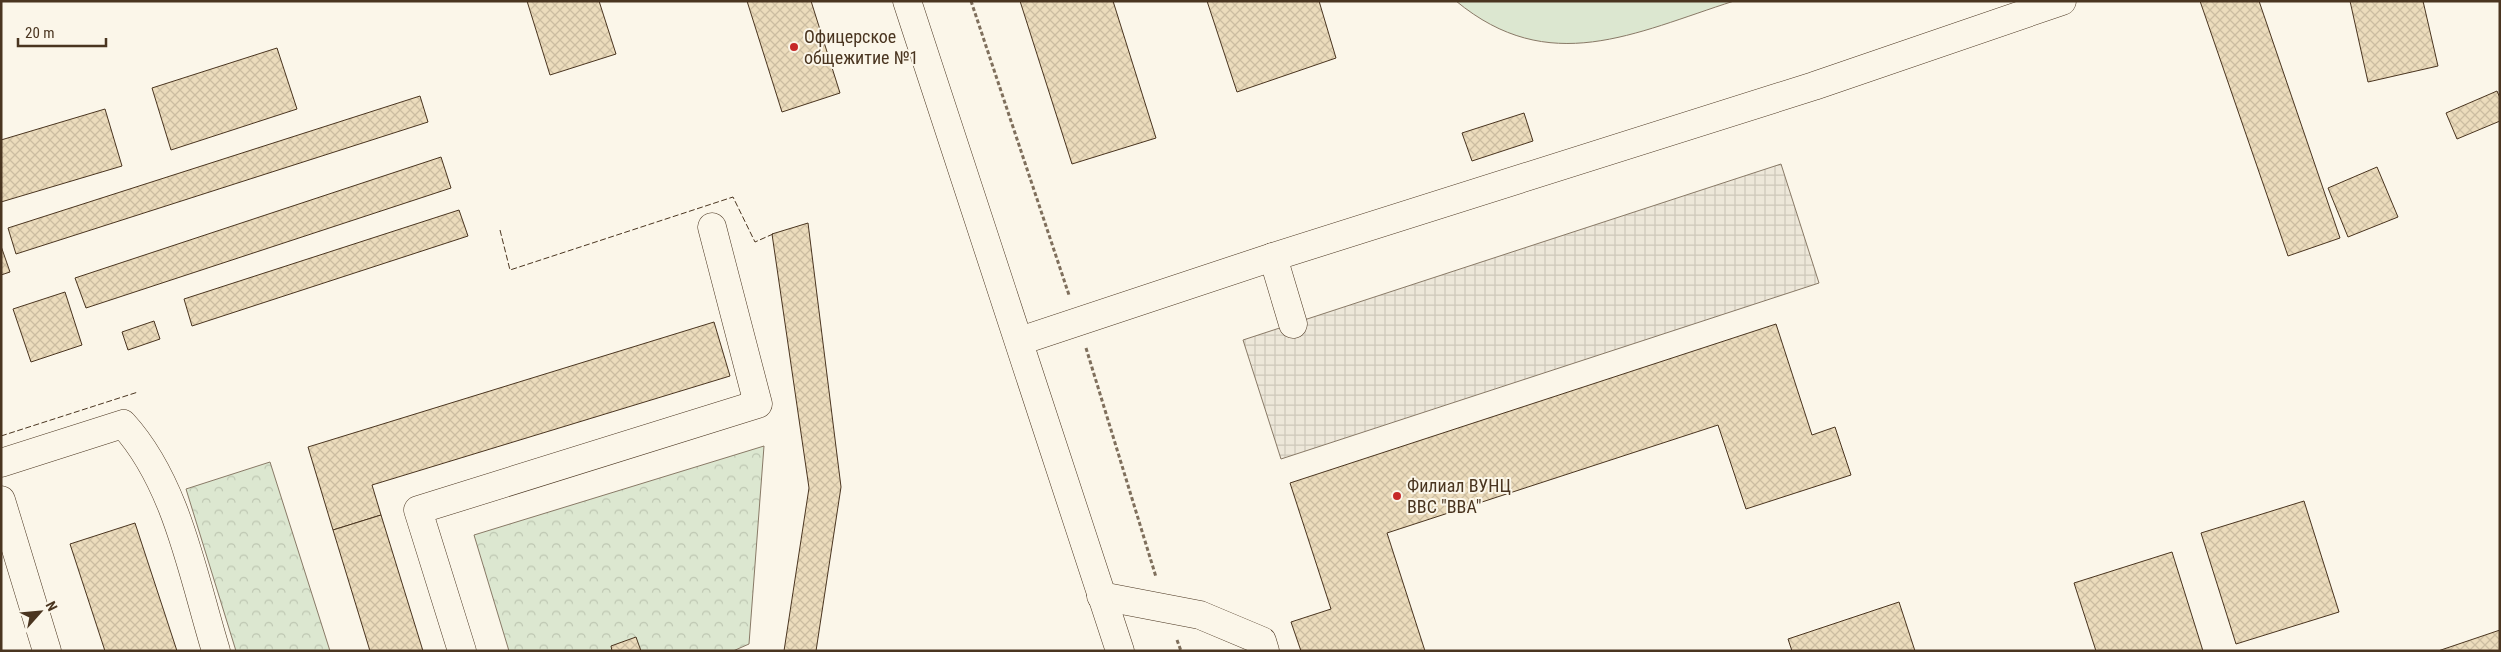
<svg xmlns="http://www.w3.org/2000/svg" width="2501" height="652" viewBox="0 0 2501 652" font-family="'Roboto Condensed',sans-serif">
	<defs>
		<pattern id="park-crowns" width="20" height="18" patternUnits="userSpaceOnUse" patternTransform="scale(1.25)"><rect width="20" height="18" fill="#dce7d0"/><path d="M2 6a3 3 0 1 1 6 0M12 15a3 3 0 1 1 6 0" fill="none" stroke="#bec7b2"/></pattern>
		<pattern id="plaza-grid" width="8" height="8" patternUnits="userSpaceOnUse" patternTransform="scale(1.25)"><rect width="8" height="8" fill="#ede7d9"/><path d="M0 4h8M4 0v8" fill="none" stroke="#cdc7ba"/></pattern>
		<pattern id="building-cross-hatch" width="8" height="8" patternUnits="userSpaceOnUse" patternTransform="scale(1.25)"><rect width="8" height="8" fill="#ecdcbc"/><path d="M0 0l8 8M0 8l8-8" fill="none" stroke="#ccbda1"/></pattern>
	</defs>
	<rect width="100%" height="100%" fill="#fbf6e9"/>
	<path fill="#dce7d0" stroke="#887966" d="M1456,1H1734C1634,33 1549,78 1456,1Z"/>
	<g fill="url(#park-crowns)" stroke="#887966">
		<path d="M764,446L749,644L733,651H509L474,535Z"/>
		<path d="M270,462L330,651H236L186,489Z"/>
	</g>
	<path fill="url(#plaza-grid)" stroke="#887966" d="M1781,164L1819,283L1281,459L1243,340Z"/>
	<g fill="url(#building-cross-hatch)" stroke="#4a3520">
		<path d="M527,1H599L616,54L550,75Z"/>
		<path d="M747,1H811L840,93L782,112Z"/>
		<path d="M1020,1H1113L1156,138L1072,164Z"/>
		<path d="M1207,1H1319L1336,58L1237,92Z"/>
		<path d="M2200,1H2259L2340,238L2288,256Z"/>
		<path d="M2350,1H2423L2438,66L2368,82Z"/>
		<path d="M277,48L297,109L171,150L152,88Z"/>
		<path d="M2497,91L2500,98V121L2457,139L2446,113Z"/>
		<path d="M420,96L428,122L16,254L8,228Z"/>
		<path d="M105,109L122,166L1,202V140Z"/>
		<path d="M1524,113L1533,141L1472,161L1462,133Z"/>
		<path d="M441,157L451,188L86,308L75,278Z"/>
		<path d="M2377,167L2398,217L2348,237L2328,188Z"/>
		<path d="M459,210L468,236L192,326L184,299Z"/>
		<path d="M808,223L841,487L816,651H784L809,488L772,234Z"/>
		<path d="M1,246L10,272L1,275Z"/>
		<path d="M65,292L82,345L31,362L13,309Z"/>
		<path d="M154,321L160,339L128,350L122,332Z"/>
		<path d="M714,322L730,376L372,485L381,515L333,530L308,447Z"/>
		<path d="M1776,324L1812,435L1835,427L1851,475L1746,509L1718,425L1387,533L1425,651H1301L1291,622L1331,609L1290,483Z"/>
		<path d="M2304,501L2339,612L2236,644L2201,533Z"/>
		<path d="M381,515L423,651H370L333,530Z"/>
		<path d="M135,523L177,651H105L70,544Z"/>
		<path d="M2172,552L2203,651H2096L2074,583Z"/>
		<path d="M1899,602L1915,651H1792L1788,639Z"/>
		<path d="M2500,630V651H2438Z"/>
		<path d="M636,637L641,651H612L611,646Z"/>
	</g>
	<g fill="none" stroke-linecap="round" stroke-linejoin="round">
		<defs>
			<g id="minor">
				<path d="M907,1L1120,651"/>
				<path d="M1273,257L1293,324"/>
				<path d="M1020,341L1273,257L1814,86L2062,1"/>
				<path d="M1,463L123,424C177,483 193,576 216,651"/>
				<path d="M1,500L47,651"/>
				<path d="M1101,596L1200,615L1262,641L1265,651"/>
				<path d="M462,651L418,510L758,404L712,227"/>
			</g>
		</defs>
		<use href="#minor" stroke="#4a3520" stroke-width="29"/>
		<g stroke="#7f6f5c" stroke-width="3" stroke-dasharray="4 2.5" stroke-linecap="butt">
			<path d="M971,1L1069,295"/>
			<path d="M1086,348L1156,577"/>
			<path d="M1177,640L1181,651"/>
		</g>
		<use href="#minor" stroke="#fbf6e9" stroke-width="28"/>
		<g stroke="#4a3520" stroke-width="1" stroke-dasharray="6 2.5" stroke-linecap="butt">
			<path d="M500,230L510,270L733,197L755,242L773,234"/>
			<path d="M1,436L138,392"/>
		</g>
	</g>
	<g fill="#c62828" stroke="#fbf6e9" stroke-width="2">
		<circle cx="794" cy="47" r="5"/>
		<circle cx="1397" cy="496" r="5"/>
	</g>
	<g text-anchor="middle" stroke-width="4" stroke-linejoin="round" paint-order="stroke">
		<g font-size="18" fill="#4a3520" stroke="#fbf6e9" text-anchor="start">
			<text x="804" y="43">Офицерское<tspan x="804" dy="21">общежитие №1</tspan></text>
			<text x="1407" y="492">Филиал ВУНЦ<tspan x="1407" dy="21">ВВС "ВВА"</tspan></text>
		</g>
	</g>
	<rect width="2501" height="652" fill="none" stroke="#4a3520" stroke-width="5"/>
	<g transform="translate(40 612) rotate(63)" stroke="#fbf6e9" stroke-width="4" paint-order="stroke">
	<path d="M0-4L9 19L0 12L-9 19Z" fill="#4a3520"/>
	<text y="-8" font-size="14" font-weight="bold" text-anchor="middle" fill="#4a3520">N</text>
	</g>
	<path d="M18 38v8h88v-8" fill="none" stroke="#4a3520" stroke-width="2.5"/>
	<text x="25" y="38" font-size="15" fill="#4a3520" stroke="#fbf6e9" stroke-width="4" paint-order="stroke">20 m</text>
</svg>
